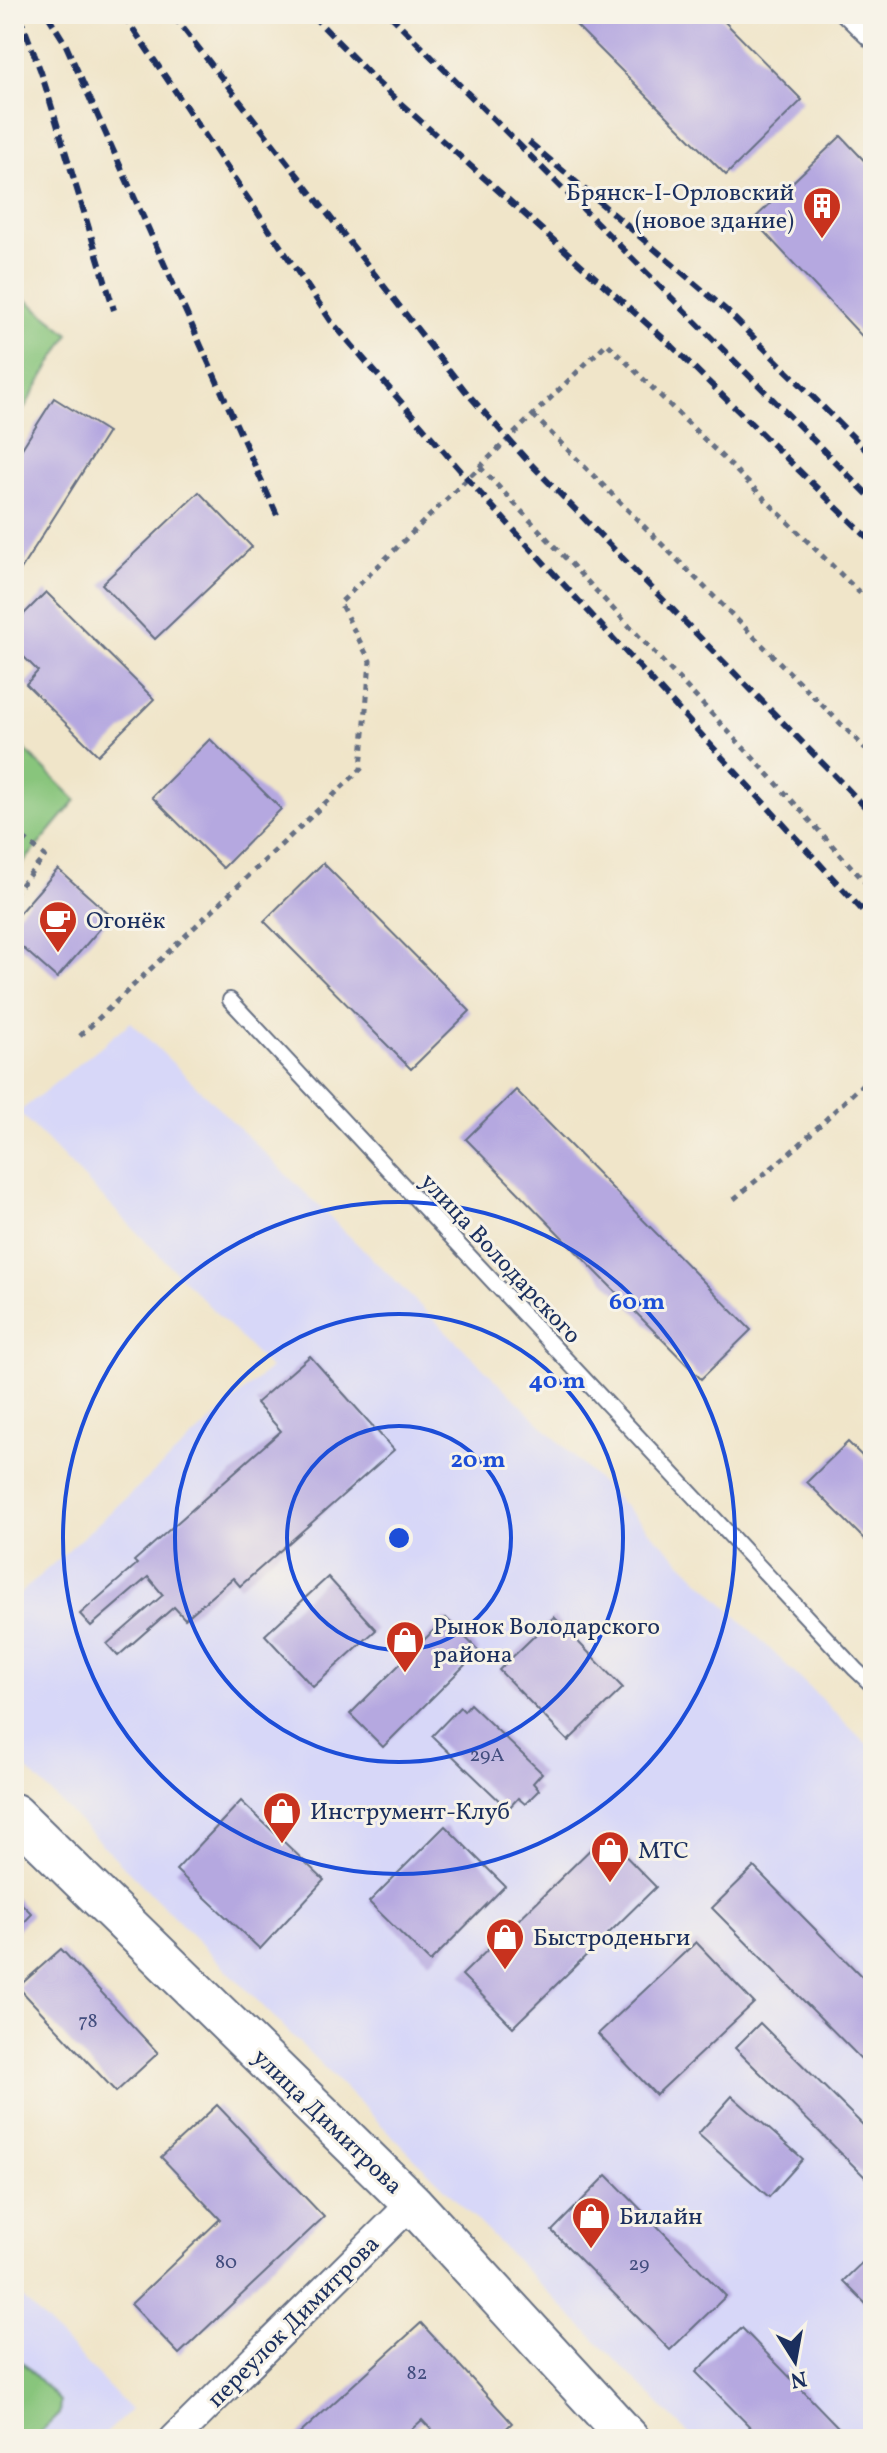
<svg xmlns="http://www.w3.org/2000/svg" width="887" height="2453" viewBox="0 0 887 2453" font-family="Vollkorn,serif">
	<rect width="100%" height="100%" fill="#f7f3e8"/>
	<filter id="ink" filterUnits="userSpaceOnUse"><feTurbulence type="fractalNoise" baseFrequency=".0125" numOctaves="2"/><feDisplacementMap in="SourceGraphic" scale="16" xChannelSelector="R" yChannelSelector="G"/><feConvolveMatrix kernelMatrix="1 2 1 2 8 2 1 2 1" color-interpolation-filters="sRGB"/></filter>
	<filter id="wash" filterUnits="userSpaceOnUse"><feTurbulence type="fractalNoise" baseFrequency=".006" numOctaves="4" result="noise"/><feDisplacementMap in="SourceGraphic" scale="32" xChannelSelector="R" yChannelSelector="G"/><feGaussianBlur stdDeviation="1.8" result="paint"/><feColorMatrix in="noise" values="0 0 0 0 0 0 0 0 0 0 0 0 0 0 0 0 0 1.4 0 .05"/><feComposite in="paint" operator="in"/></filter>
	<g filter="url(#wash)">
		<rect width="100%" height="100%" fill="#f0e5c9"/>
		<g fill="#d7d7f8">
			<path d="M131,1022L873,1750V2439H694L14,1756V1599L270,1368L19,1112Z"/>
			<path d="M14,2289L131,2410L100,2439H14Z"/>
		</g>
		<g fill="#88c57b" stroke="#527a6c" stroke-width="2">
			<path d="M14,290L69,334L14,425Z"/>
			<path d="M14,739L76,800L14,874Z"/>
			<path d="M14,2354L60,2401L59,2414L33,2439H14Z"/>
		</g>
		<g id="blocks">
			<g fill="#b5a8e0">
				<path d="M565,14H717L802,100L726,175Z"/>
				<path d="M841,136L873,170V348L753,220Z"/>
				<path d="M54,398L108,432L14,580V509L16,506L14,504V461Z"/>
				<path d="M199,492L252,547L155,639L102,584Z"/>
				<path d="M46,592L154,699L98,755L26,684L38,671L14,647V624Z"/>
				<path d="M210,739L281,809L223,868L152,797Z"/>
				<path d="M323,863L470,1011L411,1069L264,921Z"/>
				<path d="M58,869L111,916L57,978L14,940V919Z"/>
				<path d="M516,1090L751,1330L701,1379L466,1139Z"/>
				<path d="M310,1356L394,1450L240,1586L233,1578L185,1619L174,1607L118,1656L107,1644L163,1595L148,1577L91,1626L80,1614L137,1564L134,1561L281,1431L256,1403Z"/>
				<path d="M848,1442L873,1467V1548L807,1482Z"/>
				<path d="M328,1577L376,1630L313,1687L265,1635Z"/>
				<path d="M554,1617L623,1688L568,1741L499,1670Z"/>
				<path d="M446,1618L479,1651L383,1747L350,1714Z"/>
				<path d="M470,1704L542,1773L533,1783L539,1790L525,1804L518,1798L508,1809L432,1736L460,1707L464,1711Z"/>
				<path d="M241,1801L324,1880L260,1949L176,1870Z"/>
				<path d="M445,1826L505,1886L430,1962L369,1902Z"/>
				<path d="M605,1835L656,1887L513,2027L462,1975Z"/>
				<path d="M754,1867L873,1988V2071L712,1908Z"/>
				<path d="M14,1896L32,1914L14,1933Z"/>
				<path d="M696,1942L754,2003L656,2095L598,2034Z"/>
				<path d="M61,1949L158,2053L116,2092L18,1987Z"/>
				<path d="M760,2023L873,2135V2185L735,2048Z"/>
				<path d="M732,2096L803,2159L769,2197L698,2134Z"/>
				<path d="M217,2105L324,2217L179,2354L131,2304L220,2219L161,2157Z"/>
				<path d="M607,2175L726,2296L670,2350L552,2231Z"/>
				<path d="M873,2252V2311L843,2281Z"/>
				<path d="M421,2323L512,2423L495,2439H440L422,2420L401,2439H294Z"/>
				<path d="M742,2328L838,2427L826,2439H762L696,2372Z"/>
			</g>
		</g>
	</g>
	<g filter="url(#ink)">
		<use href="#blocks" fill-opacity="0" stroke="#666f83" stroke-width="2"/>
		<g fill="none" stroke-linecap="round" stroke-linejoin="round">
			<defs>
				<g id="lane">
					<path d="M843,14L873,43"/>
					<path d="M230,1000L855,1669L873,1686"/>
				</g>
				<path id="street" d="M174,2439L412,2203"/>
				<path id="secondary" d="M14,1814L412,2203L629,2439"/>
			</defs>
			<use href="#lane" stroke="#666f83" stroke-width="18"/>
			<use href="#street" stroke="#666f83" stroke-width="32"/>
			<use href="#secondary" stroke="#666f83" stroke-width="44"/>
			<g stroke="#666f83" stroke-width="5" stroke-dasharray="6 6" stroke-linecap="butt">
				<path d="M533,415L873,756"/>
				<path d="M480,467L770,776L873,891"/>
				<path d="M14,831L45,856L14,893"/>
				<path d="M80,1036L361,769L370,661L340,603L607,343L873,606"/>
				<path d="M734,1199L798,1146L873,1074"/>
			</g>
			<use href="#lane" stroke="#fff" stroke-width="14"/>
			<use href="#street" stroke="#fff" stroke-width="28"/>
			<use href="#secondary" stroke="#fff" stroke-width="40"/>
			<g stroke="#1b2f5e" stroke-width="6" stroke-dasharray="12 6" stroke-linecap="butt">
				<path d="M19,14L41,72L114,310"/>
				<path d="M47,14L65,43L277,515"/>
				<path d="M123,14L331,321L480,493L873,922"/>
				<path d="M172,14L467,393L526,459L873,815"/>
				<path d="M311,14L378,83L672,346L873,543"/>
				<path d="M389,14L873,500"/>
				<path d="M529,142L726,310L873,457"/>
			</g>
		</g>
	</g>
	<g fill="none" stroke="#1d4ed8" stroke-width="4">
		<circle cx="399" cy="1538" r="112"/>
		<circle cx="399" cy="1538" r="224"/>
		<circle cx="399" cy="1538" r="336"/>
	</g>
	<defs>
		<symbol id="building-pin" viewBox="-11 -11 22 30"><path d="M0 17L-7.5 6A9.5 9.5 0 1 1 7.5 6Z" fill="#c8321e" stroke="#f7f3e8"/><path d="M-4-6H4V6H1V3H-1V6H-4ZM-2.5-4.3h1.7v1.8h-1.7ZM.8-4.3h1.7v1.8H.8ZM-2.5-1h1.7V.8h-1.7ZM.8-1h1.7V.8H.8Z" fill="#fff"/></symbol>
		<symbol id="cafe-pin" viewBox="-11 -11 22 30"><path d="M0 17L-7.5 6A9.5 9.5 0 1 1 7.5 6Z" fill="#c8321e" stroke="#f7f3e8"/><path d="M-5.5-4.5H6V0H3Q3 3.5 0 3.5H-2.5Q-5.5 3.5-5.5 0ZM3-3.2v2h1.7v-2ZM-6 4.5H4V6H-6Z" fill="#fff"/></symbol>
		<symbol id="shop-pin" viewBox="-11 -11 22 30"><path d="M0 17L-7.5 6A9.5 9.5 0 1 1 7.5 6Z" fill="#c8321e" stroke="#f7f3e8"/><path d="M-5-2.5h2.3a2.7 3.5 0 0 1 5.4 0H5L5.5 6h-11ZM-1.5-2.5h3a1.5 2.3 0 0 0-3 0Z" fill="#fff"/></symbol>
	</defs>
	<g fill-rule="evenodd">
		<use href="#building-pin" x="800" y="184" width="44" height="60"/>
		<use href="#cafe-pin" x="36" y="898" width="44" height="60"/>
		<use href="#shop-pin" x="383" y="1618" width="44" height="60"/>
		<use href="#shop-pin" x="260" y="1789" width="44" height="60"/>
		<use href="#shop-pin" x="588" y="1828" width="44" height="60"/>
		<use href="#shop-pin" x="483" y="1915" width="44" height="60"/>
		<use href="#shop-pin" x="569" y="2194" width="44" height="60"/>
	</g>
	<g text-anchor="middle" stroke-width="6" stroke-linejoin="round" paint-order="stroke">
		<g font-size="20" fill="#424d7e">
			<text x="487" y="1761">29А</text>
			<text x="88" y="2027">78</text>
			<text x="226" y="2268">80</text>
			<text x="639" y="2270">29</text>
			<text x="417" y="2379">82</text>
		</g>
		<g font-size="24" fill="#1b2f5e" stroke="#f7f3e8" text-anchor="start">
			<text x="794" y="200" text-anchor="end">Брянск-I-Орловский<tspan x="794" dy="28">(новое здание)</tspan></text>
			<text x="86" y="928">Огонёк</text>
			<text x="433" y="1634">Рынок Володарского<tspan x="433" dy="28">района</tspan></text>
			<text x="310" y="1819">Инструмент-Клуб</text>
			<text x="638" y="1858">МТС</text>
			<text x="533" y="1945">Быстроденьги</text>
			<text x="619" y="2224">Билайн</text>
		</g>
		<g font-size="24" fill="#1b2f5e" stroke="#f7f3e8">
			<text transform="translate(501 1258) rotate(47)" y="8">улица Володарского</text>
			<text transform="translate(328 2121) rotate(44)" y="8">улица Димитрова</text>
			<text transform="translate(293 2321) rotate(-45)" y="8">переулок Димитрова</text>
		</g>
	</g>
	<circle cx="399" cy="1538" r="12" fill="#1d4ed8" stroke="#f7f3e8" stroke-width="4"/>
	<g font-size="24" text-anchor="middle" font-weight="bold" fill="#1d4ed8" stroke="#f7f3e8" stroke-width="6" stroke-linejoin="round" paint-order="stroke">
		<text x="637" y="1309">60 m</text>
		<text x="557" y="1388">40 m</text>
		<text x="478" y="1467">20 m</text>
	</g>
	<rect width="887" height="2453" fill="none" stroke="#f7f3e8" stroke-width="48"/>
	<g transform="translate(795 2361) rotate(169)" stroke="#f7f3e8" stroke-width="6" paint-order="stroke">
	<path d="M0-6L14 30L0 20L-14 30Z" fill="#1b2f5e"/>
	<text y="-12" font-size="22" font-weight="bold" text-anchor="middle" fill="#1b2f5e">N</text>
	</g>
</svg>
